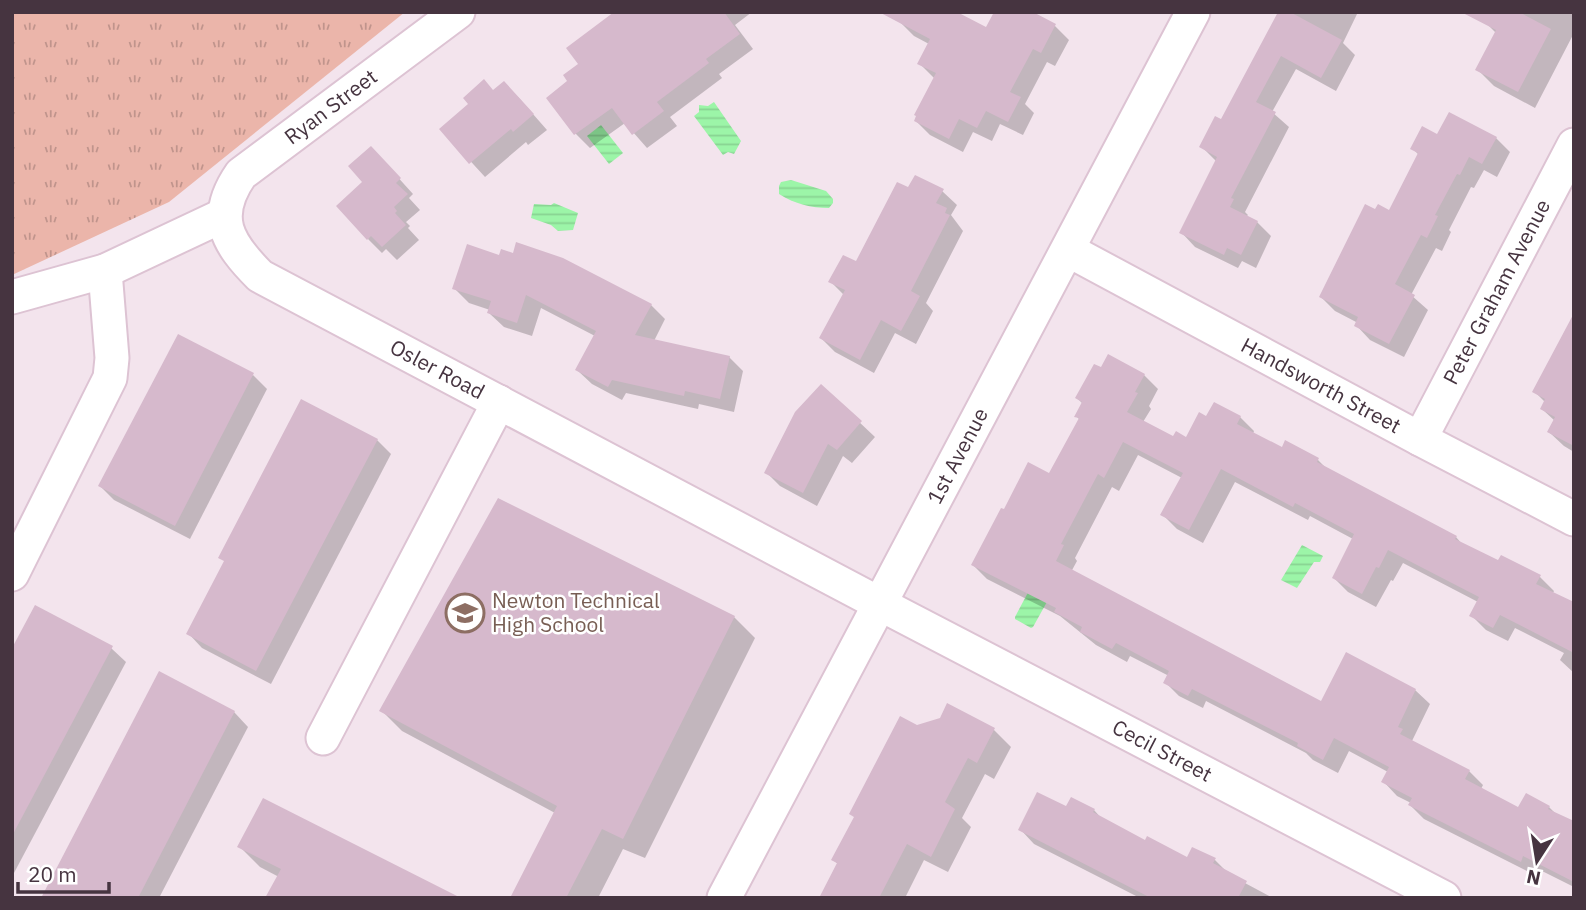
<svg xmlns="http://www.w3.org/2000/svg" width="1586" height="910" viewBox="0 0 1586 910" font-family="'IBM Plex Sans',sans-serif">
	<defs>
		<pattern id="grass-tufts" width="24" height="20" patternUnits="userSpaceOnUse" patternTransform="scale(1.75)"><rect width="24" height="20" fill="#ebb5aa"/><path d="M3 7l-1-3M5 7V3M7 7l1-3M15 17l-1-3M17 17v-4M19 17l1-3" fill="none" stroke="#c0948c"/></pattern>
		<pattern id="water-rules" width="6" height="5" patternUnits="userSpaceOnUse" patternTransform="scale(1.75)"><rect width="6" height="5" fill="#9cf5a8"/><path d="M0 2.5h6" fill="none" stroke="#88d392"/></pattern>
	</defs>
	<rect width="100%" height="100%" fill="#f3e4ed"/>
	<path fill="url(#grass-tufts)" d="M12,12H405L169,202L12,275Z"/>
	<g fill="url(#water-rules)">
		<path d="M714,102L741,141L734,154L728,152L723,155L694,116L699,112V105L708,106Z"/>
		<path d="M601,125L623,153L609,164L587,136Z"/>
		<path d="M791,180L826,191L833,199V203L829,208C811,208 795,204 779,194V186L781,182Z"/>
		<path d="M554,203L578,213L573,230L558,231L551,225L531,218L534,204L551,205Z"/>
		<path d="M1302,545L1323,556L1320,562H1314L1297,588L1281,580Z"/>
		<path d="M1033,583L1053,591L1033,627L1031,628L1015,619V617Z"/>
	</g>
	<g fill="#0003">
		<path d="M637,12H752L735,25L753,49L719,74L722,78L670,117L677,126L647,148L625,123L590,148L576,134L548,98L570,82Z"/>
		<path d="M1280,12H1358L1343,43L1355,55L1336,91L1296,69L1272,112L1289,127L1245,212L1248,215L1246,217L1257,222L1271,236L1256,268L1242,261L1238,268L1195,247L1181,232L1217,162L1202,147L1222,121Z"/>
		<path d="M1495,12H1574V33L1535,108L1494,86L1477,69L1496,33L1488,25Z"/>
		<path d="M900,22L986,29L1055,26L1069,40L1055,66L1047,62L1025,104L1034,113L1023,135L1000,124L992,141L973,132L963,152L930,135L916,121L935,79L919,63L929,44L914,36Z"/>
		<path d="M494,91L518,97L547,130L528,145L526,142L485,177L441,129Z"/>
		<path d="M1438,137L1496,138L1510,152L1497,177L1484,170L1474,188L1471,187L1449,230L1451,232L1442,251L1436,248L1411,295L1428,310L1404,357L1370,340L1356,325L1358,323L1335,311L1321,297L1375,212H1389L1419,155L1412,148Z"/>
		<path d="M385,163L413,194L409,198L420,210L406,222L410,226L408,228L419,240L397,260L386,249L382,253L368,239Z"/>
		<path d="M909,190L942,191L957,205L951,215L963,231L926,303L933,311L916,344L895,333L874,373L835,352L821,338L844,295L830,281L857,264Z"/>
		<path d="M454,288L651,305L665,319L654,341L729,357L743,371L734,412L699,404L698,409L626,393L622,400L592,384L577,370L595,336L541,308L532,336L504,327L489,313L490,310L469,303Z"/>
		<path d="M1574,350V452L1564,446L1549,432L1555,421L1542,409L1545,402L1535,392Z"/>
		<path d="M253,375L267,389L190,539L114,500L100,486Z"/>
		<path d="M1144,375L1158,389L1149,406L1151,409L1143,422L1174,438L1186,439L1207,418L1240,417L1254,431L1253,434L1283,449L1318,460L1328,470L1456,537L1462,544L1499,562L1540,577L1554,591L1553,593L1574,622V673L1560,660L1564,653L1515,628L1508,641L1486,630L1472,616L1478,602L1403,563L1393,581L1391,580L1376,607L1348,592L1334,578L1353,539L1310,516L1308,520L1235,482L1203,543L1177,529L1163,515L1182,478L1138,455L1119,491L1112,487L1075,558L1077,561L1071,572L1322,703L1415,690L1430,704L1412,741L1469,771L1483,785L1481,789L1519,810L1549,807L1556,814L1574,823V887L1538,869L1535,875L1424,819L1410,805L1411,803L1397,796L1383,781L1388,772L1349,751L1338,773L1313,760L1306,753L1206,701L1203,708L1179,696L1165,682L1169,676L1130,656L1127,662L1096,645L1060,616L987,579L973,565L1005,511L1050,475L1080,420L1076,416L1083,404L1077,398Z"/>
		<path d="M821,386L875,437L852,463L843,456L817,506L780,486L766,472Z"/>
		<path d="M377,440L391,454L271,684L202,648L188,633Z"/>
		<path d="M734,617L755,638L645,858L623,849L598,898H512L555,813L402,731L381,710Z"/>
		<path d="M111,648L126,662L14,873L12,872V652Z"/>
		<path d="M948,706L994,730L1011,747L994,779L985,774L962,818L971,827L948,872L924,860L905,898H821L838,864L833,860L917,727L941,719Z"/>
		<path d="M234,712L248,727L159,898H52Z"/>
		<path d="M1066,809L1094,810L1102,819L1146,842L1188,859L1215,860L1230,875L1273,898H1140L1034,844L1020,829Z"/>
		<path d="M239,846L457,898L279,877L260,867Z"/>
	</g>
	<g fill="#d6b9cc">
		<path d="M614,12H724L740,34L706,59L709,63L657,102L664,111L632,135L612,108L574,135L546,98L567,81L563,75L578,64L566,48Z"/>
		<path d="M879,12H957L986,27L994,12H1033L1056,24L1041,53L1033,49L1010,92L1021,97L1008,122L986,111L977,128L959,119L949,139L914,121L916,116L914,115L936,73L917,64L930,39Z"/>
		<path d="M1278,12H1290L1342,40L1321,78L1281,56L1256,102L1276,112L1231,198L1234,199L1230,207L1258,221L1241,255L1227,248L1224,255L1179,233L1217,157L1199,147L1215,116L1221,119Z"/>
		<path d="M1461,12H1519L1551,29L1518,92L1475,70L1496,30Z"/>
		<path d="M484,79L493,90L504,81L534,114L513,132L511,129L469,164L439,129L468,104L463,98Z"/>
		<path d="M1449,112L1497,137L1482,164L1469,157L1460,175L1457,174L1435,215L1438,216L1427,238L1421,235L1395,284L1415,295L1389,344L1354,326L1358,317L1319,297L1365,204L1375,209L1378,204L1389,210L1418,153L1410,149L1422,126L1437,134Z"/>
		<path d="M371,146L401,178L396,183L408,194L394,207L397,211L395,213L406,225L382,247L371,236L367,240L336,206L362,182L348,166Z"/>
		<path d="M915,175L944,189L936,203L947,208L945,213L950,215L911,291L920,296L901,331L881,320L860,360L819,338L845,290L828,282L843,255L856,261L897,182L908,187Z"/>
		<path d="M516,242L563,258L652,304L635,335L730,356L720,399L685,391L684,396L612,380L608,387L575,370L596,331L526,295L517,323L487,313L491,301L452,289L467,244L499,255L501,249L513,253Z"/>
		<path d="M1574,313V446L1547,432L1555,417L1540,409L1545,399L1532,392Z"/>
		<path d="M178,334L254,373L175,526L98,486Z"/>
		<path d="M1108,354L1145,374L1135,392L1138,393L1127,412L1173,436L1176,431L1186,437L1199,412L1206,416L1214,402L1241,416L1237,424L1282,447L1285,440L1319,458L1317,462L1457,536L1455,539L1498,560L1501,555L1541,575L1536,584L1574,602V653L1500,615L1493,628L1469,616L1479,597L1388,550L1379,568L1376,567L1362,594L1332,578L1354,534L1295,503L1293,507L1221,469L1189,530L1160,515L1183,473L1123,442L1104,478L1098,474L1061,544L1064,545L1056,561L1321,701L1346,652L1416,689L1398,727L1403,729L1400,734L1470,770L1465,779L1518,807L1526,793L1550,806L1548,809L1574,821V882L1523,856L1521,862L1408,805L1412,798L1381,782L1389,767L1334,738L1323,760L1297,746L1298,743L1192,689L1188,696L1163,683L1169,671L1116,643L1112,649L1080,632L1082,627L1054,612L1056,608L971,565L1001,508L1004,509L1028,462L1049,473L1079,418L1074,417L1082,402L1075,398L1094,364L1101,367Z"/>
		<path d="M821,384L862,421L837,450L828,444L803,493L764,473L795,412Z"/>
		<path d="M301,399L378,439L256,671L186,634L224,561L218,558Z"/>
		<path d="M498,498L735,616L623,839L602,829L566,898H510L557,806L379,711Z"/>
		<path d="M35,605L113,646L12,836V648Z"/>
		<path d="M159,671L235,711L138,898H41Z"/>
		<path d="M947,703L995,728L977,763L968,758L945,802L955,809L931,857L907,844L879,898H819L837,863L831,860L854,817L849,814L900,716L917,725L940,718Z"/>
		<path d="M1037,792L1066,806L1071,797L1095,809L1093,812L1145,840L1147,836L1187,857L1192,847L1216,858L1213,863L1247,881L1238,898H1151L1018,830Z"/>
		<path d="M263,798L461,898H265L281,869L237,847Z"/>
	</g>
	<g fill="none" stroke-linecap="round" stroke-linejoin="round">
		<defs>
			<g id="minor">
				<path id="s1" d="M458,12L241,174C211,217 227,243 260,276L880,604L1444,898"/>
				<path id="s2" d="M1068,250L1420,439L1574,519"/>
				<path d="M12,297L105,271L224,215"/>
				<path id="s3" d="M1420,439L1574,145"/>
				<path d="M12,574L110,378L112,358L105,271"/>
				<path d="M323,738L499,402"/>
				<path id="s4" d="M724,898L1193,12"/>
			</g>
		</defs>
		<use href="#minor" stroke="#ddc3d3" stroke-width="37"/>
		<use href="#minor" stroke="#fff" stroke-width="33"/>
	</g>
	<defs>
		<symbol id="school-ring" viewBox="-11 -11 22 22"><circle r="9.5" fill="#fff" stroke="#8d6e63" stroke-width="1.5"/><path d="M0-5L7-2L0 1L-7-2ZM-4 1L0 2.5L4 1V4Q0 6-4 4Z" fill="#8d6e63"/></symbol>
	</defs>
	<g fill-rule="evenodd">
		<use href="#school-ring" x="443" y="591" width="44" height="44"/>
	</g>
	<g text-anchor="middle" stroke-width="5" stroke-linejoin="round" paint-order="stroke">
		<g font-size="21" fill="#463440" stroke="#fff">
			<text transform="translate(331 107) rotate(-37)" y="7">Ryan Street</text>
			<text dy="7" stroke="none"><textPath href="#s3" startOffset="166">Peter Graham Avenue</textPath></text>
			<text dy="7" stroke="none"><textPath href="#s1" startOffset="588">Osler Road</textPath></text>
			<text dy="7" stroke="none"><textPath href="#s2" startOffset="287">Handsworth Street</textPath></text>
			<text dy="7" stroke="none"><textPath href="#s4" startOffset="500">1st Avenue</textPath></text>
			<text dy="7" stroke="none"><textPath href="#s1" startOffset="1407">Cecil Street</textPath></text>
		</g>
		<g font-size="21" fill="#785e54" stroke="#fff" text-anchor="start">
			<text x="492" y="608">Newton Technical<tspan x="492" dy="24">High School</tspan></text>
		</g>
	</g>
	<rect width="1586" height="910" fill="none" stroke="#463440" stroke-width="28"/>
	<g transform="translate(1537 861) rotate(192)" stroke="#ffffff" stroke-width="5" paint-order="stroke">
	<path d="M0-5L12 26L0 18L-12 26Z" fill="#463440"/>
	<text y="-10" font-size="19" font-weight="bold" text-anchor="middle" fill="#463440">N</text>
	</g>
	<path d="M18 882v10h91v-10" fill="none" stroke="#463440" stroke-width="3.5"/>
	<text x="28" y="882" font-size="21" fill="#463440" stroke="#ffffff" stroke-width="5" paint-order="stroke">20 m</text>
</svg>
